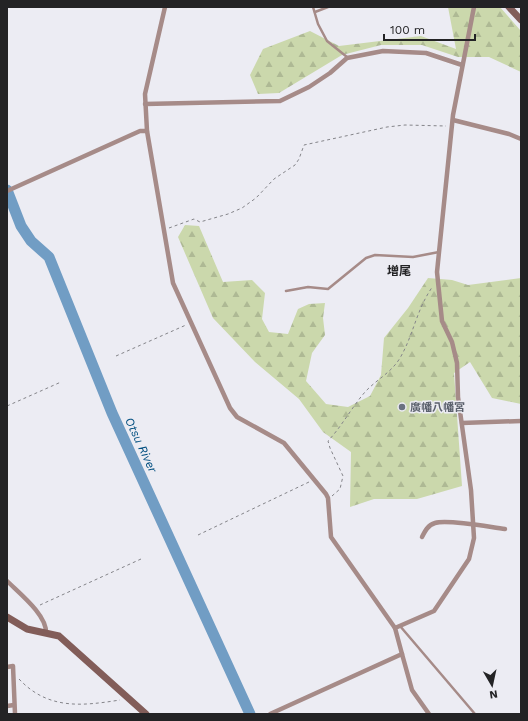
<svg xmlns="http://www.w3.org/2000/svg" width="528" height="721" viewBox="0 0 528 721" font-family="'Work Sans','Noto Sans JP',sans-serif">
	<defs>
		<pattern id="forest-firs" width="22" height="20" patternUnits="userSpaceOnUse"><rect width="22" height="20" fill="#cbd8ac"/><path d="M5 1l3.5 6h-7zM16 11l3.5 6h-7z" fill="#aeb994"/></pattern>
	</defs>
	<rect width="100%" height="100%" fill="#ececf3"/>
	<g fill="url(#forest-firs)">
		<path d="M448,7H500L521,31V72L489,57H458L422,45H381L342,55L279,93L258,94L250,75L263,49L310,31L339,46L421,36L456,49Z"/>
		<path d="M185,225L199,226L223,282L252,280L265,293L262,319L269,332L288,334L298,309L309,304L325,303L323,318L325,335L312,353L306,381L326,404L348,407L370,396L381,375L384,338L408,308L428,278L452,280L468,285L521,278V404L492,398L470,362L454,373L462,486L417,499H374L350,507L351,452L323,432L299,399L255,362L213,318L178,237Z"/>
	</g>
	<g fill="none" stroke-linecap="round" stroke-linejoin="round">
		<path stroke="#719dc4" stroke-width="11" d="M7,190L21,226L31,241L49,257L112,413L250,714"/>
		<g stroke="#848489" stroke-width="1" stroke-dasharray="3 3" stroke-linecap="butt">
			<path d="M169,228L194,219L200,222L228,214L242,208L256,198L274,179L295,165L299,159L304,145L387,127L405,125L446,126"/>
			<path d="M116,356L186,325"/>
			<path d="M7,406L61,382"/>
			<path d="M332,496L340,489L343,476L330,448L328,441C342,426 352,407 365,392C377,379 391,373 400,358C414,334 416,310 433,286"/>
			<path d="M198,535L309,482"/>
			<path d="M40,605L141,559"/>
			<path d="M19,679C48,710 82,706 120,700"/>
		</g>
		<g stroke="#a68b88" stroke-width="2.5">
			<path d="M313,7L318,24L327,41L347,57"/>
			<path d="M315,12L328,7"/>
			<path d="M286,291L308,287L328,289L366,258L375,255L413,257L439,252"/>
			<path d="M400,626L475,714"/>
		</g>
		<g stroke="#a68b88" stroke-width="4.5">
			<path d="M165,7L145,94L147,131L173,283L230,408L237,417L284,443L326,494L328,498L331,537L395,628L402,654"/>
			<path d="M145,104L280,101L309,87L330,73L347,58L383,51L426,53L462,65"/>
			<path d="M453,120L509,134L521,139"/>
			<path d="M7,191L140,131H147"/>
			<path d="M462,423L521,421"/>
			<path d="M422,537C425,531 428,525 435,523C448,519 489,527 505,529"/>
			<path d="M7,581C19,593 47,615 46,633"/>
			<path d="M395,628L434,611L469,559L474,538L471,490L458,397L457,363L452,342L442,321L437,272L453,115L474,7"/>
			<path d="M7,667L13,666L15,714"/>
			<path d="M7,706L14,705"/>
			<path d="M270,714L402,654L412,690L429,714"/>
		</g>
		<g stroke="#825d59" stroke-width="7">
			<path d="M509,7L521,20"/>
			<path d="M7,617L27,629L59,636L146,714"/>
		</g>
	</g>
	<circle fill="#6b7280" stroke="#ececf3" stroke-width="1.5" cx="402" cy="407" r="4"/>
	<g text-anchor="middle" stroke-width="3" stroke-linejoin="round" paint-order="stroke">
		<g font-size="11" font-weight="bold" fill="#5b616d" stroke="#ececf3" text-anchor="start">
			<text x="410" y="411">廣幡八幡宮</text>
		</g>
		<g font-size="12" font-weight="bold" fill="#232325" stroke="#ececf3">
			<text x="399" y="275">増尾</text>
		</g>
		<g font-size="12" font-style="italic" fill="#024f80" stroke="#ececf3">
			<text transform="translate(141 445) rotate(65)" y="4">Otsu River</text>
		</g>
	</g>
	<rect width="528" height="721" fill="none" stroke="#232325" stroke-width="16"/>
	<g transform="translate(492 685) rotate(171)" stroke="#ececf3" stroke-width="3" paint-order="stroke">
	<path d="M0-3L7 15L0 10L-7 15Z" fill="#232325"/>
	<text y="-6" font-size="11" font-weight="bold" text-anchor="middle" fill="#232325">N</text>
	</g>
	<path d="M384 34v6h91v-6" fill="none" stroke="#232325" stroke-width="2"/>
	<text x="390" y="34" font-size="12" fill="#232325" stroke="#ececf3" stroke-width="3" paint-order="stroke">100 m</text>
</svg>
